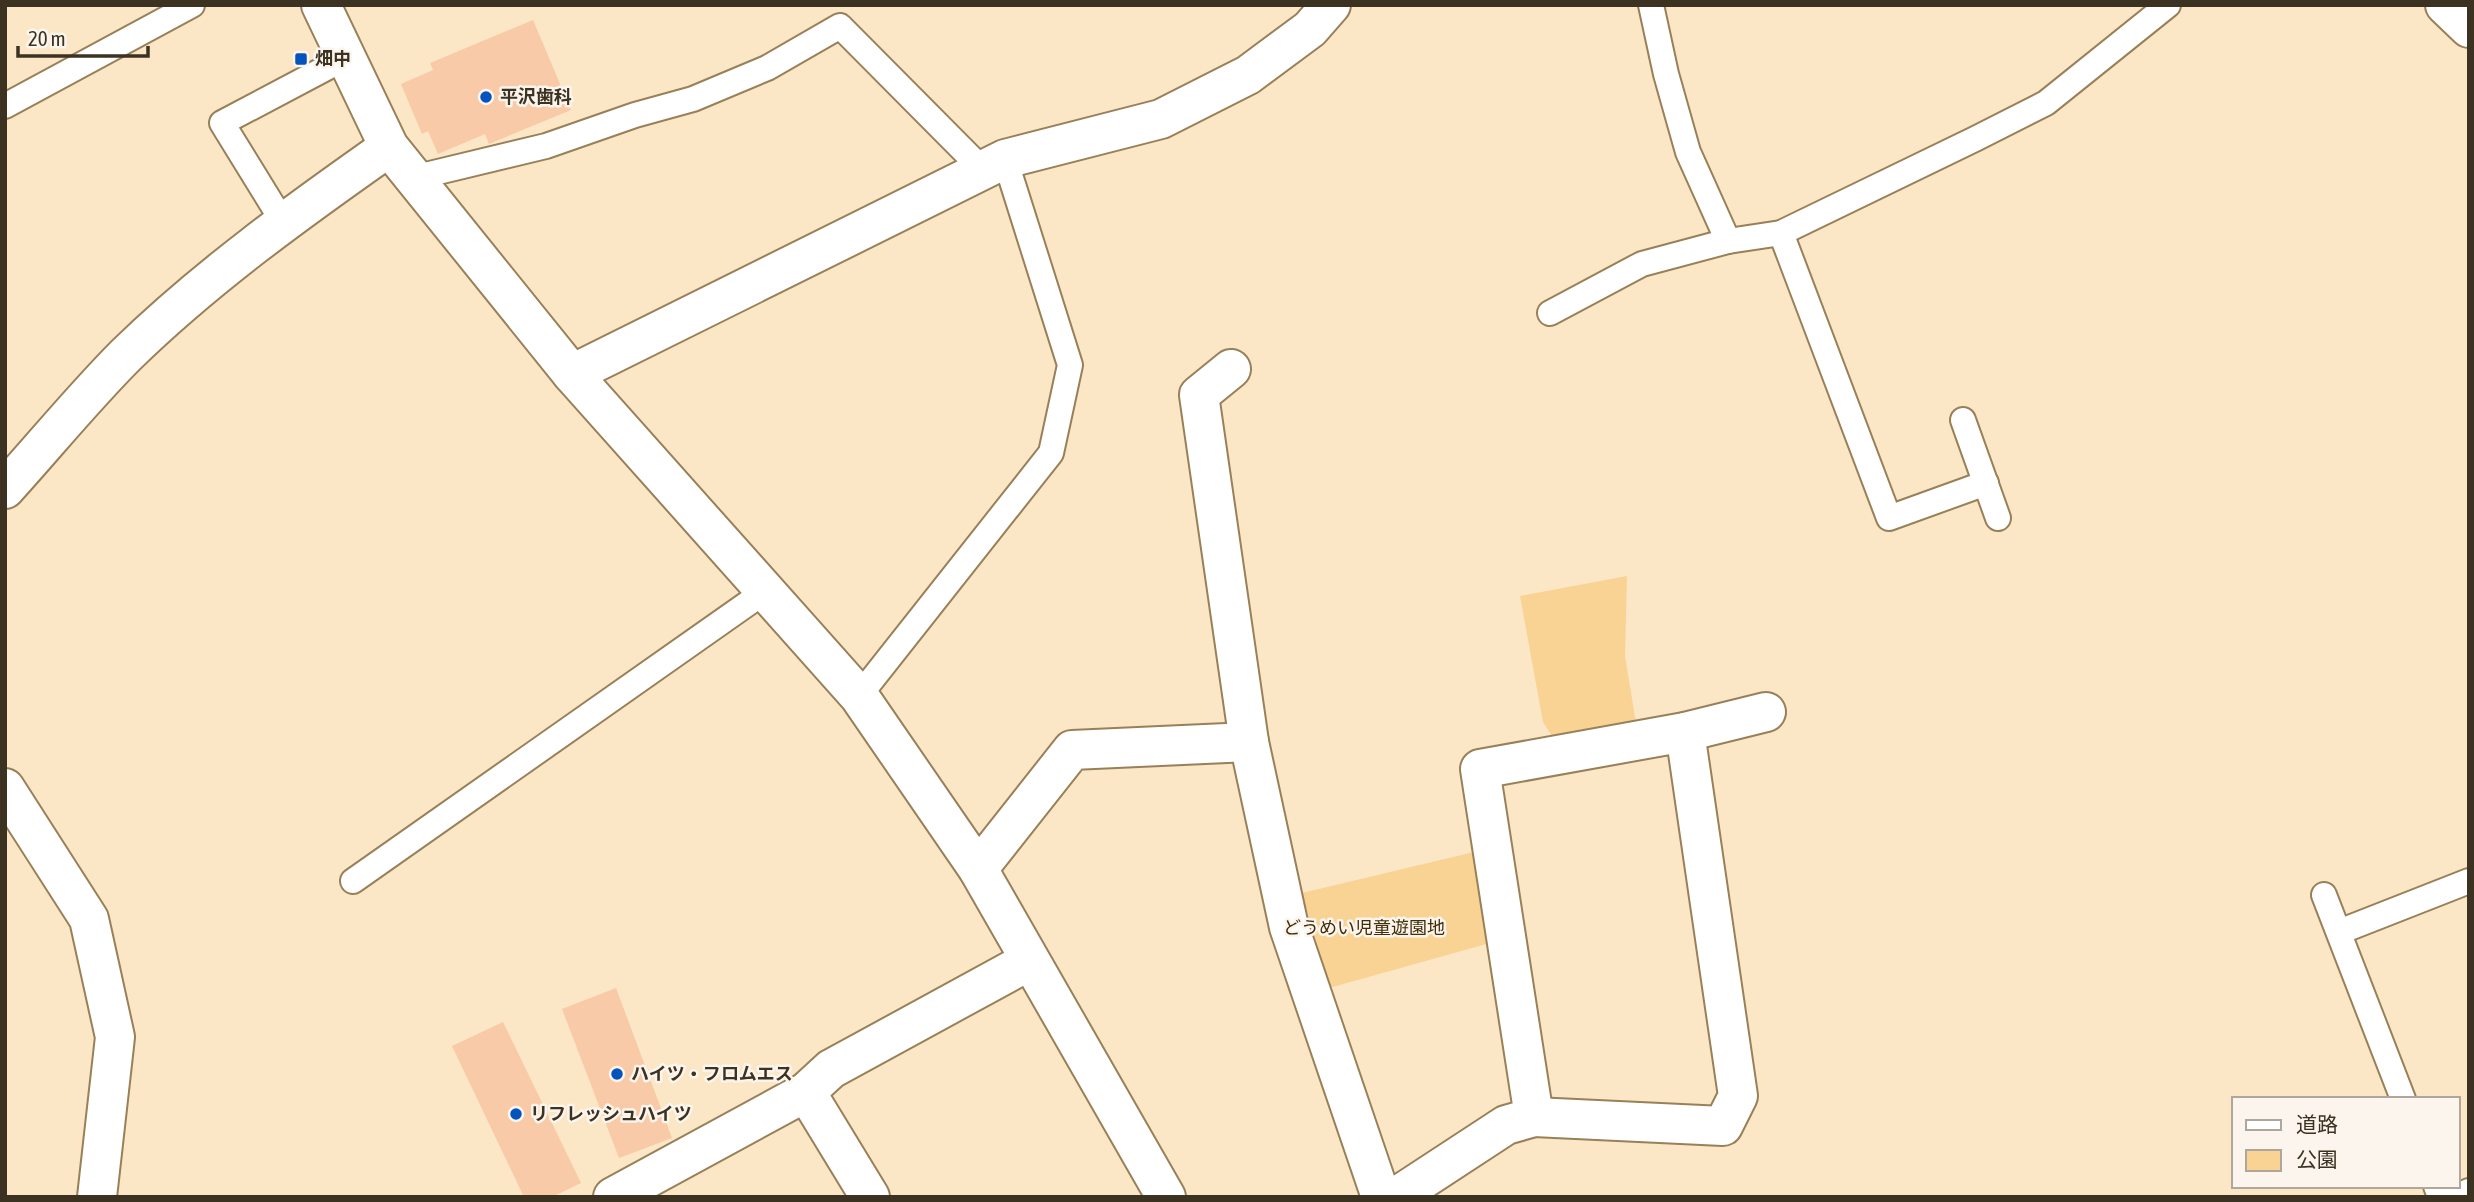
<svg xmlns="http://www.w3.org/2000/svg" width="2474" height="1202" viewBox="0 0 2474 1202" font-family="'Asap Condensed','Noto Sans JP',sans-serif">
	<rect width="100%" height="100%" fill="#fbe6c5"/>
	<g fill="#f9d394">
		<path d="M1627,576L1625,656L1636,723L1552,736L1543,722L1520,596Z"/>
		<path d="M1474,852L1490,943L1329,988L1302,893Z"/>
	</g>
	<g fill="#f8caa7">
		<path d="M533,20L571,110L489,144L485,134L438,154L428,131L422,134L401,84L433,70L430,63Z"/>
		<path d="M616,988L672,1138L619,1158L562,1009Z"/>
		<path d="M503,1022L581,1183L552,1197H524L452,1046Z"/>
	</g>
	<g fill="none" stroke-linecap="round" stroke-linejoin="round">
		<defs>
			<g id="service">
				<path d="M1651,5L1666,74L1688,152L1728,241"/>
				<path d="M5,106L192,5"/>
				<path d="M413,178L546,146L635,115L693,99L767,68L840,26L983,170"/>
				<path d="M283,222L222,123L345,58"/>
				<path d="M1781,233L1889,518L1986,483"/>
				<path d="M1550,313L1642,264L1728,241L1781,233L1975,139L2046,103L2168,5"/>
				<path d="M1963,420L1998,518"/>
				<path d="M859,696L1051,453L1070,365L1005,159"/>
				<path d="M353,881L764,592"/>
				<path d="M2324,895L2403,1099"/>
				<path d="M2339,932L2469,881"/>
				<path d="M2436,1186L2440,1197"/>
				<path d="M2456,1197L2469,1191"/>
			</g>
			<g id="minor">
				<path d="M321,5L389,147L572,374L859,696L978,869L1166,1197"/>
				<path d="M2445,5L2469,28"/>
				<path d="M1231,369L1199,395L1249,742L1289,927L1381,1197"/>
				<path d="M572,374L1005,159L1161,119L1248,75L1310,29L1331,5"/>
				<path d="M5,788L89,919L115,1037L97,1197"/>
				<path d="M978,869L1072,750L1249,742"/>
				<path d="M806,1092L870,1197"/>
				<path d="M1534,1117L1723,1126L1738,1096L1685,732"/>
				<path d="M613,1197L806,1092L831,1069L1029,961"/>
				<path d="M1396,1197L1506,1125L1534,1117L1480,769L1685,732L1766,712"/>
			</g>
			<path id="tertiary" d="M5,489C45,445 84,397 126,355C206,277 298,211 389,147"/>
		</defs>
		<use href="#service" stroke="#988059" stroke-width="28"/>
		<use href="#minor" stroke="#988059" stroke-width="42"/>
		<use href="#tertiary" stroke="#988059" stroke-width="42"/>
		<use href="#service" stroke="#fff" stroke-width="24"/>
		<use href="#minor" stroke="#fff" stroke-width="38"/>
		<use href="#tertiary" stroke="#fff" stroke-width="38"/>
	</g>
	<g fill="#0554be" stroke="#fbf5ed" stroke-width="2.5">
		<rect x="294" y="52" width="14" height="14" rx="3.5"/>
		<circle cx="486" cy="97" r="7"/>
		<circle cx="617" cy="1074" r="7"/>
		<circle cx="516" cy="1114" r="7"/>
	</g>
	<g text-anchor="middle" stroke-width="5" stroke-linejoin="round" paint-order="stroke">
		<g font-size="18" font-weight="bold" fill="#3c3222" stroke="#fbf5ed" text-anchor="start">
			<text x="315" y="65">畑中</text>
			<text x="500" y="103">平沢歯科</text>
			<text x="631" y="1080">ハイツ・フロムエス</text>
			<text x="530" y="1120">リフレッシュハイツ</text>
		</g>
		<g font-size="18" fill="#412d07" stroke="#fbf5ed">
			<text x="1364" y="934">どうめい児童遊園地</text>
		</g>
	</g>
	<rect width="2474" height="1202" fill="none" stroke="#3c3222" stroke-width="14"/>
	<rect x="2232" y="1097" width="228" height="91" fill="#fbf5ed" stroke="#afa79c" stroke-width="2"/>
	<rect x="2246" y="1120" width="35" height="10" fill="#ffffff" stroke="#afa79c" stroke-width="2"/>
	<text x="2296" y="1132" font-size="21" fill="#3c3222">道路</text>
	<rect x="2246" y="1150" width="35" height="21" fill="#f9d394" stroke="#afa79c" stroke-width="2"/>
	<text x="2296" y="1167" font-size="21" fill="#3c3222">公園</text>
	<path d="M18 46v10h130v-10" fill="none" stroke="#3c3222" stroke-width="3.5"/>
	<text x="28" y="46" font-size="21" fill="#3c3222" stroke="#fbf5ed" stroke-width="5" paint-order="stroke">20 m</text>
</svg>
